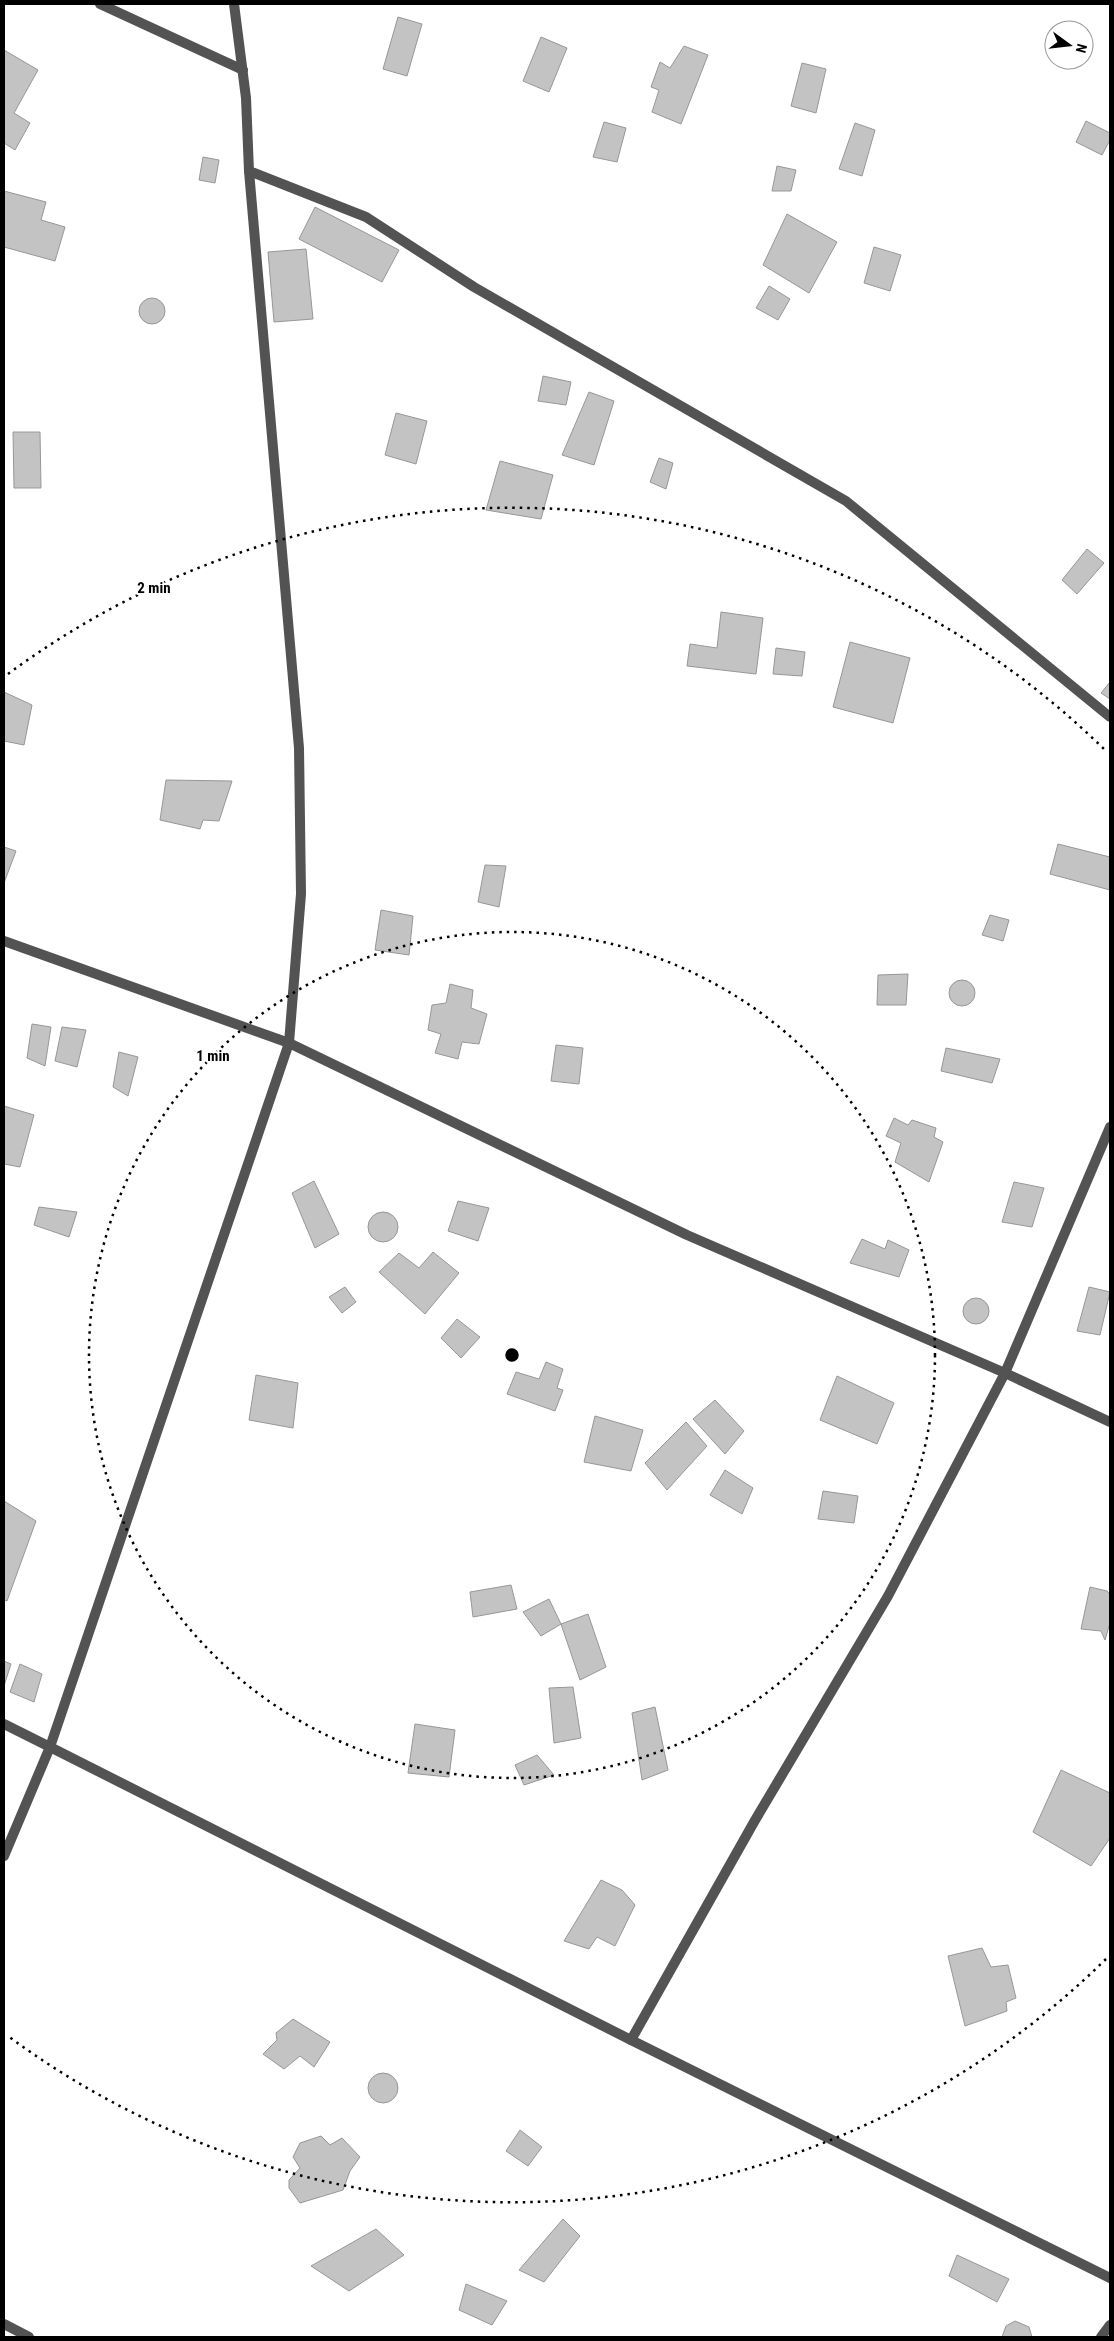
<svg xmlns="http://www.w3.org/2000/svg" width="1114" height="2341" viewBox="0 0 1114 2341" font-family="'Roboto Condensed',sans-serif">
	<rect width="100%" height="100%" fill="#fff"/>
	<g fill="#c3c3c3" stroke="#979797">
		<path d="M398,17L422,24L407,76L383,69Z"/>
		<path d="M541,37L567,48L549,92L523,81Z"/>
		<path d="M684,46L708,55L681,124L652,112L659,90L651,87L660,62L670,68Z"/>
		<path d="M4,50L38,70L14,113L30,123L15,150L4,143Z"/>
		<path d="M802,63L826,69L816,113L791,106Z"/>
		<path d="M1086,121L1110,133V140L1102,155L1076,142Z"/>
		<path d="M604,122L626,128L617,162L593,157Z"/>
		<path d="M855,123L875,130L862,176L839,169Z"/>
		<path d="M203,157L219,160L215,183L199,180Z"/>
		<path d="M777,166L796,170L791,191H772Z"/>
		<path d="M4,191L46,202L41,220L65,227L55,261L4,247Z"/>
		<path d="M315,207L399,250L382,282L299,239Z"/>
		<path d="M787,214L837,242L809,293L763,265Z"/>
		<path d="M874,247L901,255L890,291L864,283Z"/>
		<path d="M306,249L313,319L274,322L268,252Z"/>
		<path d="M769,286L790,299L778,320L756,308Z"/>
		<circle cx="152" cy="311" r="13"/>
		<path d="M543,376L571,382L566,405L538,401Z"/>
		<path d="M589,392L614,401L594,465L562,455Z"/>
		<path d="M396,413L427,421L416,464L385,455Z"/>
		<path d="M13,432H40L41,488H14Z"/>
		<path d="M659,458L673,463L666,489L650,482Z"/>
		<path d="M500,461L553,475L541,519L486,510Z"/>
		<path d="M1087,549L1104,563L1077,594L1062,580Z"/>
		<path d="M721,612L763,618L756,674L687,666L690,644L717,648Z"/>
		<path d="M850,642L910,658L893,723L833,707Z"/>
		<path d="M776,648L805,652L802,676L773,674Z"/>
		<path d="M1110,682V699L1101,693Z"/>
		<path d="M4,692L32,705L24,745L4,741Z"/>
		<path d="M166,780L232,781L219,821L203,820L200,829L160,820Z"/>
		<path d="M1058,844L1110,857V890L1050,874Z"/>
		<path d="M4,847L16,851L4,883Z"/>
		<path d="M485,865L506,866L499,907L478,902Z"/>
		<path d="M381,910L413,916L409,955L375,950Z"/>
		<path d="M990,915L1009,920L1003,941L982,935Z"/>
		<path d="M908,974L906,1005H877L878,975Z"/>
		<circle cx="962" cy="993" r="13"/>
		<path d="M450,984L473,990L471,1008L487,1014L479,1044L462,1042L458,1059L435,1053L441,1034L428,1030L432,1005L446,1003Z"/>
		<path d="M32,1024L51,1027L45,1066L27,1058Z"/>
		<path d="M62,1027L86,1030L77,1067L55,1061Z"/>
		<path d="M556,1045L583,1048L579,1084L551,1081Z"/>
		<path d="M946,1048L1000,1059L992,1083L941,1071Z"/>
		<path d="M119,1052L138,1057L128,1096L113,1087Z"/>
		<path d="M4,1106L34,1115L20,1167L4,1164Z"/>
		<path d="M894,1118L908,1125L912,1120L936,1128L934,1137L943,1142L929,1182L895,1162L901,1143L886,1136Z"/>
		<path d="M314,1181L339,1234L315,1248L292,1193Z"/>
		<path d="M1014,1182L1044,1188L1032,1227L1002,1222Z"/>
		<path d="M458,1201L489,1208L478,1241L448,1231Z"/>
		<path d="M39,1207L77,1212L69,1237L34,1225Z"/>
		<circle cx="383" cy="1227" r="15"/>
		<path d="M862,1239L885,1249L888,1240L909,1250L899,1277L850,1263Z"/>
		<path d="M433,1252L459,1273L425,1314L379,1272L399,1253L419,1268Z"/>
		<path d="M345,1287L356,1302L342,1313L329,1297Z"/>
		<path d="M1089,1287L1110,1292L1100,1335L1077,1331Z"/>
		<circle cx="976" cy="1311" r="13"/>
		<path d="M457,1319L480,1337L461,1358L441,1338Z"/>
		<path d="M546,1362L563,1369L557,1388L563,1390L555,1411L507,1394L516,1372L539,1379Z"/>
		<path d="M256,1375L298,1383L293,1428L249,1420Z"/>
		<path d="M837,1376L894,1403L877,1444L820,1420Z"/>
		<path d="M715,1400L744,1431L725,1454L693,1419Z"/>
		<path d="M595,1416L643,1430L631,1471L584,1462Z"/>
		<path d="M686,1422L707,1446L667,1490L645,1463Z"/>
		<path d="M725,1470L753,1488L742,1514L710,1495Z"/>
		<path d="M823,1491L858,1496L854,1523L818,1519Z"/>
		<path d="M4,1501L36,1521L7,1601L4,1600Z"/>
		<path d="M511,1585L517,1609L473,1617L470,1592Z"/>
		<path d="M1090,1587L1107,1591L1110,1594V1623L1105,1640L1101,1631L1081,1629Z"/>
		<path d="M549,1599L561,1624L541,1636L523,1612Z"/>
		<path d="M588,1614L606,1667L580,1680L561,1624Z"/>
		<path d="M4,1661L11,1664L4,1686Z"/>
		<path d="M20,1664L42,1674L34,1702L10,1692Z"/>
		<path d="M573,1687L581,1738L554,1743L549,1688Z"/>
		<path d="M655,1707L668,1770L642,1780L632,1713Z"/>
		<path d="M415,1724L455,1730L449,1777L408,1773Z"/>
		<path d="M537,1755L554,1775L524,1785L515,1765Z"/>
		<path d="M1061,1770L1110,1793V1838L1091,1866L1033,1832Z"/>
		<path d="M601,1880L622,1890L635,1905L615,1946L597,1937L589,1949L564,1941Z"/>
		<path d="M982,1948L991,1967L1008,1965L1016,1998L1006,2002L1007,2011L965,2026L948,1956Z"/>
		<path d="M293,2019L330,2042L314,2067L300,2056L284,2069L263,2054L277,2040L276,2033Z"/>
		<circle cx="383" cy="2088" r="15"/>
		<path d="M520,2130L542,2147L528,2166L506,2151Z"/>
		<path d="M321,2136L330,2145L342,2138L360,2157L350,2171L343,2190L300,2203L289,2188V2180L300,2168L293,2157L300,2143Z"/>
		<path d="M563,2219L580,2236L544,2282L519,2270Z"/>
		<path d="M376,2229L404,2255L349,2291L311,2266Z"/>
		<path d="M957,2255L1009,2279L997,2302L949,2276Z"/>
		<path d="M466,2284L507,2301L492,2325L459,2310Z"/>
		<path d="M1015,2321L1029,2327L1032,2337H1002L1006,2326Z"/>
	</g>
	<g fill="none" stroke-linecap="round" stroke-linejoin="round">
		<g stroke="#535353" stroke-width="10">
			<path d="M100,4L243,70"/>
			<path d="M234,4L246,98L249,171L299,748L301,894L289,1043L50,1747L631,2040L1110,2278"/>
			<path d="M249,171L366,217L474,287L846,501L1110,717"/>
			<path d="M4,941L289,1043L687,1235L1005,1373L1110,1422"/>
			<path d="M4,1724L50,1747L4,1856"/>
			<path d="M631,2040L754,1822L888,1596L1005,1373L1110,1127"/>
			<path d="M4,2324L29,2337"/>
			<path d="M1101,2337L1110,2325"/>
		</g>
	</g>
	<g fill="none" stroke="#000" stroke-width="2.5" stroke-dasharray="2.5 5">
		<circle cx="512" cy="1355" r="423"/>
		<path d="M1106 1959A847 847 0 0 1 8 2036M8 674A847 847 0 0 1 1106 751"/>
	</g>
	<circle cx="512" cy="1355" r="8" fill="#000" stroke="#fff" stroke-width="2.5"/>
	<g font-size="15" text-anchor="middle" font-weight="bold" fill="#000" stroke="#fff" stroke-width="4" stroke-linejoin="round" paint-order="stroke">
		<text x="154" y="593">2 min</text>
		<text x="213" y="1061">1 min</text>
	</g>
	<rect width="1114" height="2341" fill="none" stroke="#000000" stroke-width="10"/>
	<g transform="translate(1069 45) rotate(105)"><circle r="24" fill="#ffffff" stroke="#999999"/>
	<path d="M0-4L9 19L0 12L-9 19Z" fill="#000000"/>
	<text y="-8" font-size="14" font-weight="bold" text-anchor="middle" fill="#000000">N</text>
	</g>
</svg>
